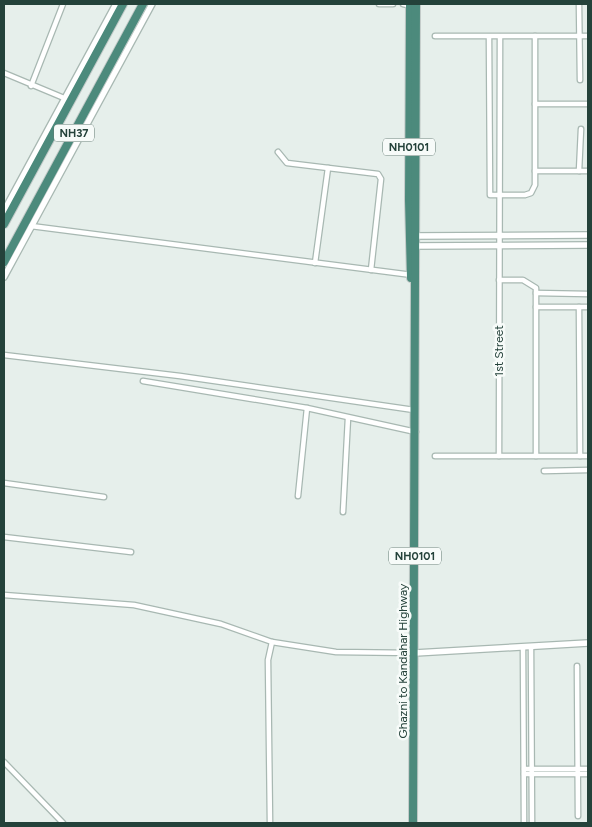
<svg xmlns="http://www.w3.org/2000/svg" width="592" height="827" viewBox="0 0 592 827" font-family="Figtree,sans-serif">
	<rect width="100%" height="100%" fill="#e6efeb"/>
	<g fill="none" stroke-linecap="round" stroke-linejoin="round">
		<defs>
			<g id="minor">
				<path d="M379,4H393"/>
				<path d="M403,4L412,6"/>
				<path d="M579,4L580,80"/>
				<path d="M435,36H588"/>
				<path d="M489,37L490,195H525L531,193L535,185V36"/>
				<path d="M4,73L64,98"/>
				<path d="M31,86L63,4"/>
				<path d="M535,104H588"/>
				<path d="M278,152L287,163L378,174L381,179L371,270"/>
				<path d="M535,171H588"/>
				<path d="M579,171L581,129"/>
				<path d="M31,226L412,275"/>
				<path d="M315,263L328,168"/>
				<path d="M499,280H523L536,288V456"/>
				<path d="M536,293L588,294"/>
				<path d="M536,307H588"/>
				<path d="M579,307L580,456"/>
				<path d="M4,355L180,376L414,410"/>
				<path d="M143,381L307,408L416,432"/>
				<path d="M435,456H588"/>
				<path d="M499,456L500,37"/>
				<path d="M544,471L588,470"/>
				<path d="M4,483L104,497"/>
				<path d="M298,496L307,408"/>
				<path d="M343,512L348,418"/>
				<path d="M4,537L131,552"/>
				<path d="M4,595L134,605L221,624L272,642L336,652L414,653"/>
				<path d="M531,647L532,823"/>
				<path d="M523,648L524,823"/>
				<path d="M577,666L578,816"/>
				<path d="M4,762L63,823"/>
				<path d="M524,769H588"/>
				<path d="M524,774H588"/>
				<path d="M270,823L268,660L272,642"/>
			</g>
			<g id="tertiary">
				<path d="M4,211L116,4"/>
				<path d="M413,236L588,235"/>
				<path d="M412,246L588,245"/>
				<path d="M4,277L152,4"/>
				<path d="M415,653L588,643"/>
			</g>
			<g id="trunk">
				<path d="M410,4L409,200L411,278"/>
				<path d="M4,224L123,4"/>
				<path d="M4,262L143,4"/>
				<path d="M413,823L416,4"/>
			</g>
		</defs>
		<use href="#minor" stroke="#a8b8b2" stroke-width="7"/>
		<use href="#tertiary" stroke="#a8b8b2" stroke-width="8"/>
		<use href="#trunk" stroke="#c2cac8" stroke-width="10"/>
		<use href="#minor" stroke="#fff" stroke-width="4.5"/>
		<use href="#tertiary" stroke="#fff" stroke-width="5.5"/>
		<use href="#trunk" stroke="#4c8a7c" stroke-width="8"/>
	</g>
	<g text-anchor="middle" stroke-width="5" stroke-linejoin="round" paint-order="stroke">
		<g fill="#f7fbf9" stroke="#637a73" stroke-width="1">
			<rect x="54" y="124.5" width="40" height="17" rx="4"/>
			<rect x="383" y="138.5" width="52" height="17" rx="4"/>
			<rect x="389" y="547.5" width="52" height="17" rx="4"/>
		</g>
		<g font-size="11" font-weight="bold" fill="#24423a">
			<text x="74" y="137">NH37</text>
			<text x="409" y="151">NH0101</text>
			<text x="415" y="560">NH0101</text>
		</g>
		<g font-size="12" fill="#24423a" stroke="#f7fbf9">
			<text transform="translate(499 351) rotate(-90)" y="4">1st Street</text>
			<text transform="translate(403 661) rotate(-90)" y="4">Ghazni to Kandahar Highway</text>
		</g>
	</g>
	<rect width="592" height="827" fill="none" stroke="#24423a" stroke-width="10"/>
</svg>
